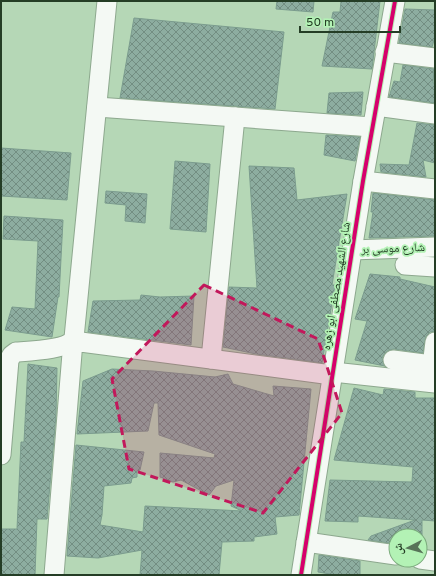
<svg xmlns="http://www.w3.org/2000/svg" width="436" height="576" viewBox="0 0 436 576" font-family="Overpass,'Noto Naskh Arabic',sans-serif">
	<defs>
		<pattern id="building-cross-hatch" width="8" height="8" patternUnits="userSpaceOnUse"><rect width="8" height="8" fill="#8dada0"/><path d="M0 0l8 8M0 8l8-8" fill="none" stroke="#738e82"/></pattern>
	</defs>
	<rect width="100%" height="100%" fill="#b5d7b6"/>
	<g fill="url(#building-cross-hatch)" stroke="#7b9c8e">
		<path d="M277,1H314L313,12L276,9Z"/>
		<path d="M341,1H380L372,69L322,66L333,12H340Z"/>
		<path d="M405,9L435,10V37L432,47L399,43Z"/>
		<path d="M134,18L284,32L275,109L120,98Z"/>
		<path d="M403,65L434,69L433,83H435V103L389,97L394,81L400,82Z"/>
		<path d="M363,92L361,115L327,113L329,93Z"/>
		<path d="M417,123L435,125V163L423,160L426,177L381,172L380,164L409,165Z"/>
		<path d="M326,135L360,137L355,161L324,155Z"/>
		<path d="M1,148L71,153L67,200L1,196Z"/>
		<path d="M175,161L210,164L206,232L170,229Z"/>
		<path d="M249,166L294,168L297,200L347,194L332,285H335L322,363L256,354L223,347L229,287L257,288Z"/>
		<path d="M106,191L147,194L145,223L125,221L126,205L105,203Z"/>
		<path d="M373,193L435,200V236L369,238L373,212H371Z"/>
		<path d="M4,216L63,220L59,297H58L52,337L5,330L12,307L35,309L38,241L3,239Z"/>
		<path d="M370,274L400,277V279L435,287V331L430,332L426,336L423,353L394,349L389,350L385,353L382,358L385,366L355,360L367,321L355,319Z"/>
		<path d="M141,295L160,297L194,296L191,345L88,332L93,301L140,300Z"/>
		<path d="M28,364L57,368L56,415L47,519H37L35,575H1V529H17L21,442H24Z"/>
		<path d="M112,369L153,371L215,377L228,374L233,384L274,396L273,386L311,389L299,515L275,517L277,534L254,537V541L222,542L219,575H140L142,550L98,558L67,556L76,445L144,452L140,470L137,471V477L132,478L131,483L104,486L102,515L100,525L143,532L145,506L242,511L231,506L234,480L216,486L209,495L181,480L173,482L160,477V453L214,458L215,454L159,435L158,403H154L148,431L77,434L83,381Z"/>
		<path d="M354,388L383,395L384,389L415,392V398H435V521L422,520V536H396V544L368,540L371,536L415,520L358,516V522L325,521L330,480L412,482L413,467L334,460Z"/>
		<path d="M319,555L360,561V575H336L318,572Z"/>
	</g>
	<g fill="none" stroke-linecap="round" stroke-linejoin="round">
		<defs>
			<g id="minor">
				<path d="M385,52L435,58"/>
				<path d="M376,106L435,114"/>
				<path d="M97,107L372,127"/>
				<path d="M363,181L435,189"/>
				<path d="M352,250L435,247"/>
				<path d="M405,265L435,267"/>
				<path d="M211,359L235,117"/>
				<path d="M393,360L432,365"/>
				<path d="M333,372L435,383"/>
				<path d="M430,382L435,342"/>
				<path d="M1,455L9,360L12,355L16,352C29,351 68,350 74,338L107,1"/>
				<path d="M306,542L396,555"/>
				<path d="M420,559L435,561"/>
				<path d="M54,575L73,341L332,375"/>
				<path d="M301,575L363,181L395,1"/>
			</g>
		</defs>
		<use href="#minor" stroke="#8da88e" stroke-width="21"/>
		<use href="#minor" stroke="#f4f9f4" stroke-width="19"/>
		<defs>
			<path id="cycleway" d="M301,575L363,181L395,1"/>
		</defs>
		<use href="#cycleway" stroke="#b3f2b5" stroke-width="6"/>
		<use href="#cycleway" stroke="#d6006c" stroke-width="4"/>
	</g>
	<path fill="#c2185b" fill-opacity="0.2" stroke="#c2185b" stroke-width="3" stroke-dasharray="8 5" stroke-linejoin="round" d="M204,285L318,339L342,413L263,513L129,469L112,379Z"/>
	<g text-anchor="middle" stroke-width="3.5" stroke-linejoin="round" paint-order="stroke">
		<g font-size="12" fill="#243d25" stroke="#b3f2b5">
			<text transform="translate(393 248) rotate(-2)" y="4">شارع موسى بر</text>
			<text transform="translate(336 286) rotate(-81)" y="4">شارع الشهيد مصطفى ابو زهره</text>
		</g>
	</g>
	<rect width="436" height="576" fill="none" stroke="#243d25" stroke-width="4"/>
	<g transform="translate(408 548) rotate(264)"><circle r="19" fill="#b3f2b5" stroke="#7aaa7b"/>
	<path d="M0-3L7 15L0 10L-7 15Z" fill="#577358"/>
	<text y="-6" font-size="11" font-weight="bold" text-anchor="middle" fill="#243d25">ش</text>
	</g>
	<path d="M300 26v6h100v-6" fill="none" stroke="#243d25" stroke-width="2"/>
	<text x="306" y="26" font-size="12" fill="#243d25" stroke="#b3f2b5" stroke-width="3" paint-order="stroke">50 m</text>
</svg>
